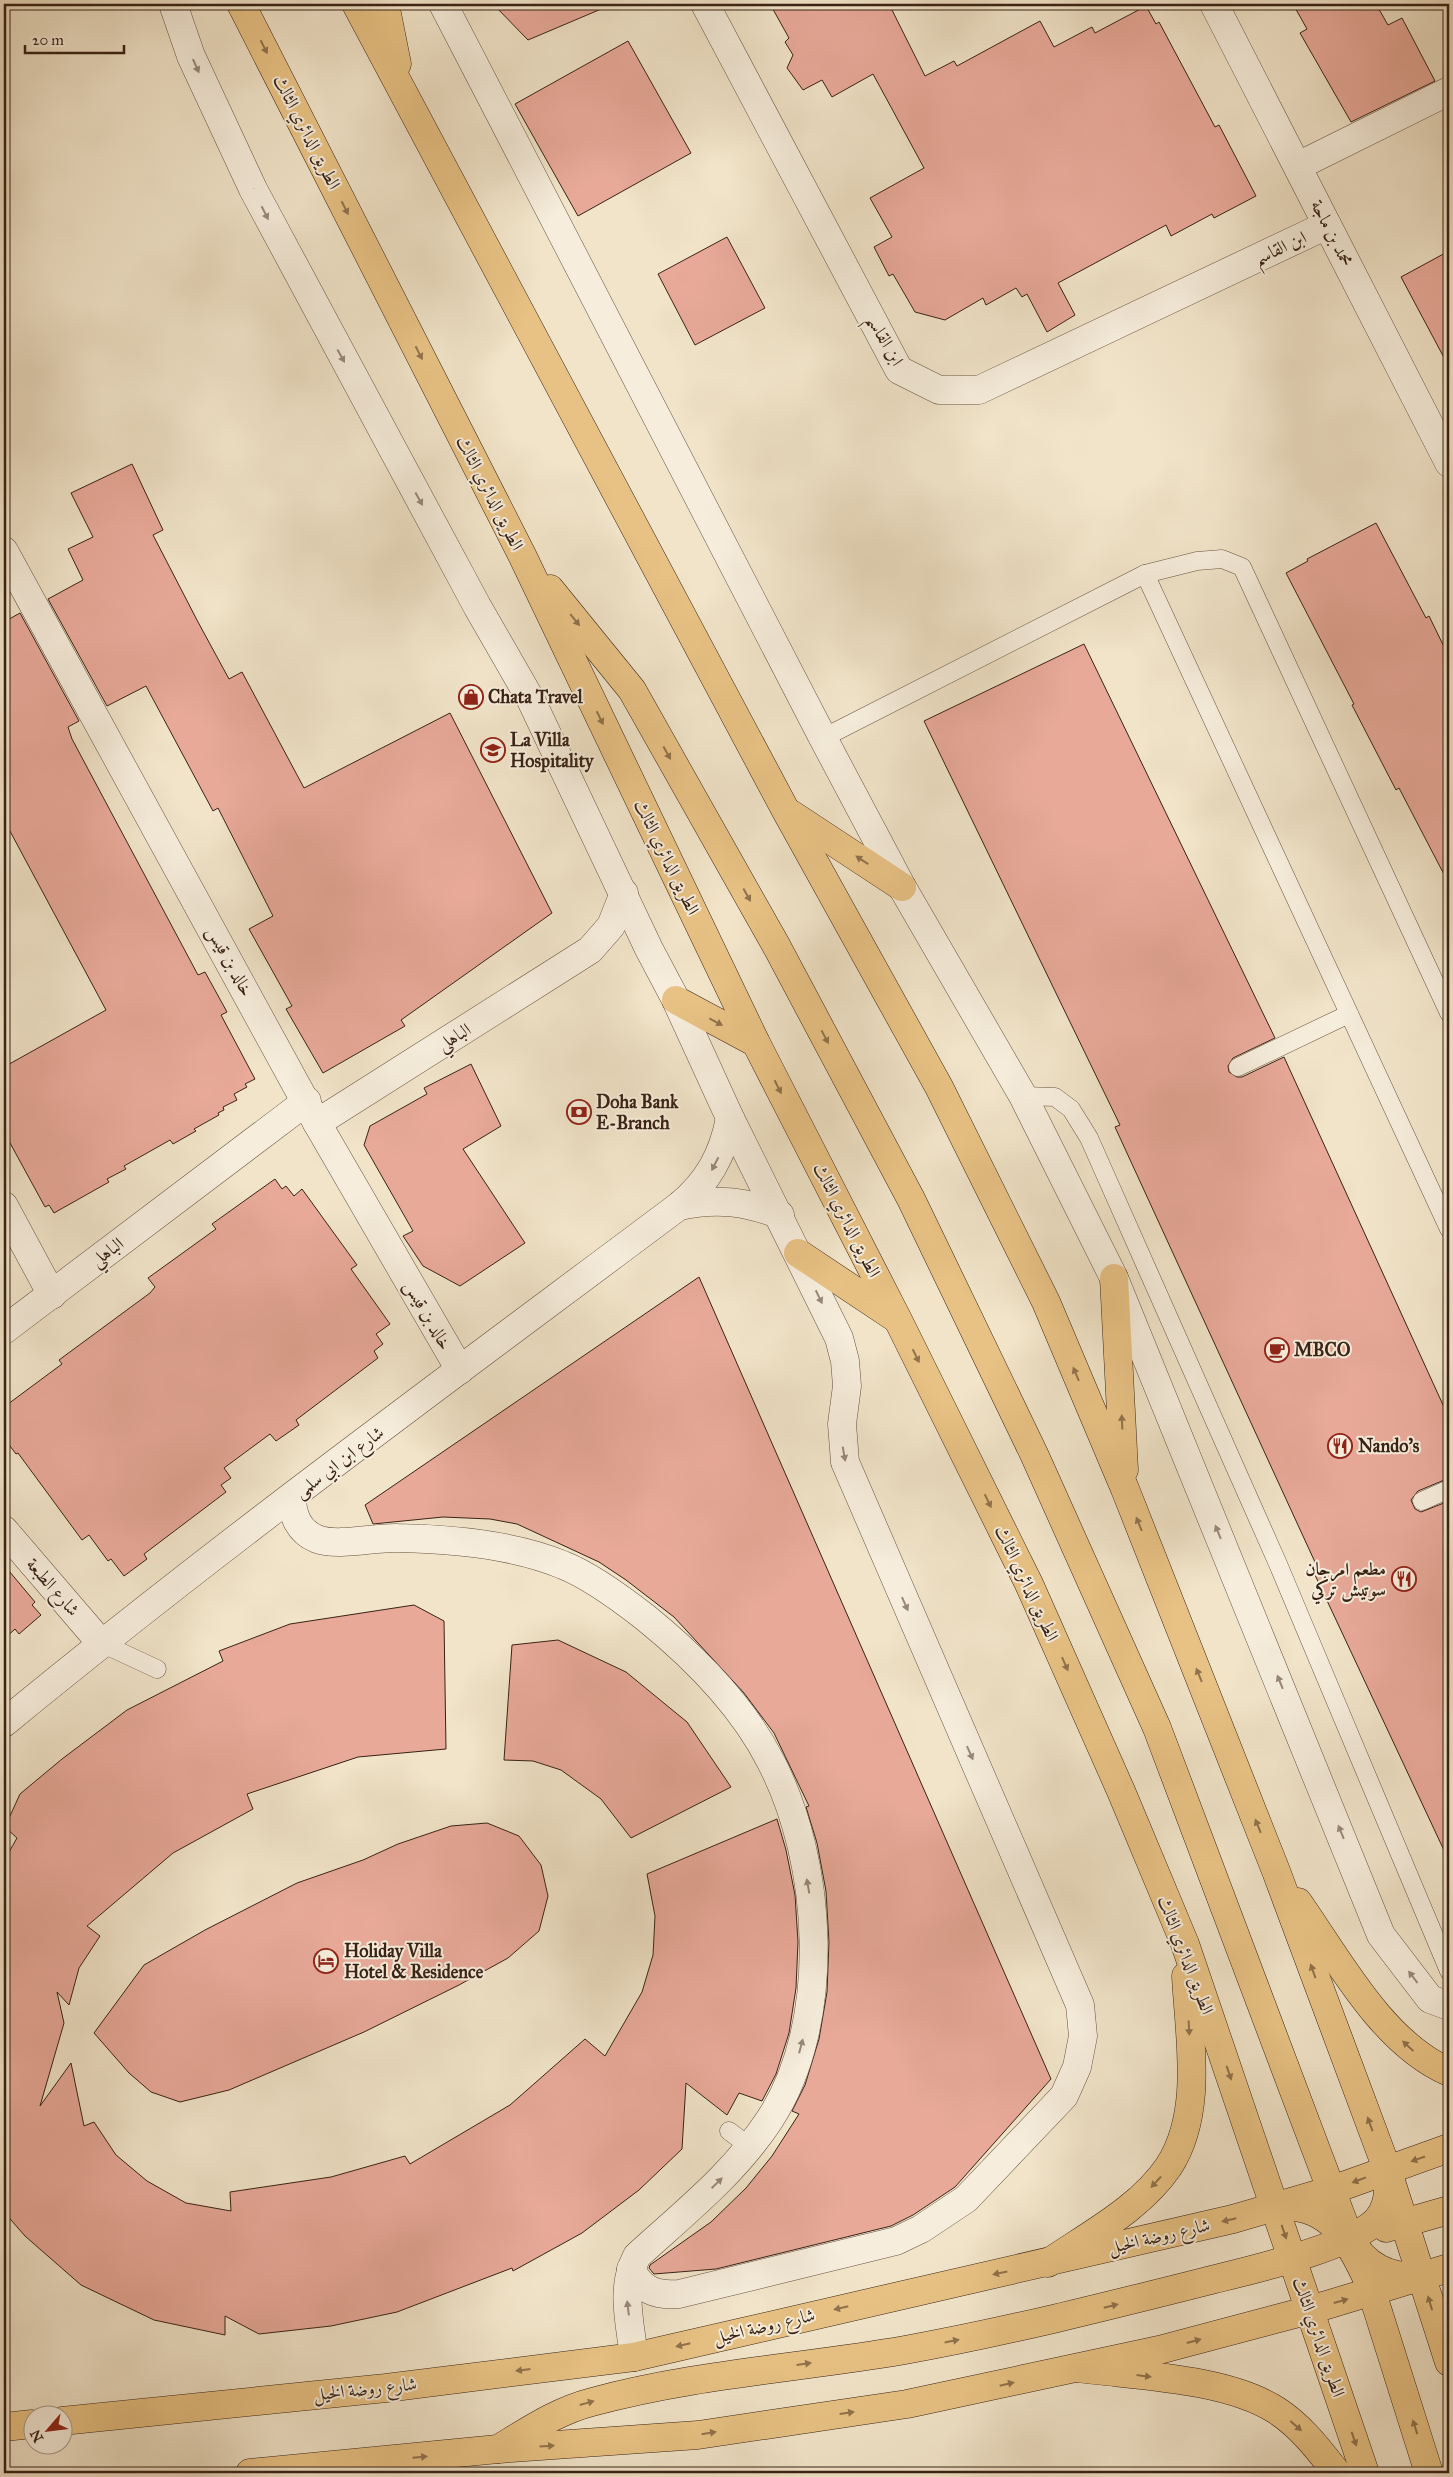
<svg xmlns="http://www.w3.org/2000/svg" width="1453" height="2477" viewBox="0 0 1453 2477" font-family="'IM FELL Great Primer',Amiri,serif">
	<rect width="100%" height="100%" fill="#f1e4c9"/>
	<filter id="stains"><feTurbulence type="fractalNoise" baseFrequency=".004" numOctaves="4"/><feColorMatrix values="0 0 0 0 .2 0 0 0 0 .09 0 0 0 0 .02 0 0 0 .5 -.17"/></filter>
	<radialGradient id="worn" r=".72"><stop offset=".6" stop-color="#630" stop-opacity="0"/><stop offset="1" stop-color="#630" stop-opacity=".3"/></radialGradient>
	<g fill="#e8a999" stroke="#392215">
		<path d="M493,4H613L528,40Z"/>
		<path d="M770,4H889L925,76L954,61L957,66L1040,21L1054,47L1092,27L1095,33L1146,6L1156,24L1159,22L1215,127L1219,125L1256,196L1214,218L1212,214L1171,236L1166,225L1058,283L1075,315L1047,332L1027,294L1022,297L1016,288L986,305L983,298L945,320L915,312L893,274L889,276L874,247L892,237L870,198L924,168L873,74L832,97L822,80L803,90L787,68L793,55L785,42L789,38Z"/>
		<path d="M1293,4H1376L1388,25L1402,18L1435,81L1351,122L1300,33L1307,29Z"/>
		<path d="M628,41L691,153L578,216L515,104Z"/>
		<path d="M727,237L765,308L695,345L658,274Z"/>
		<path d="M1449,251V367L1401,277Z"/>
		<path d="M132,464L163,530L153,535L198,622L229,679L242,672L304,788L450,713L552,913L401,1020L405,1026L323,1073L286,1009L292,1006L249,929L273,916L218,808L213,811L146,686L107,706L48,599L83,580L68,549L93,537L71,493Z"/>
		<path d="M1376,523L1426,618L1429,616L1449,657V884L1399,788L1396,790L1352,705L1354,704L1286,573L1308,561L1307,559Z"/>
		<path d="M20,613L79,721L68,727L72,739L198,975L205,972L227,1012L221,1015L255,1079L245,1084L247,1087L234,1094L237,1100L223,1107L224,1110L218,1113L219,1115L194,1129L196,1131L173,1144L170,1140L124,1166L126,1169L107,1179L109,1182L54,1213L49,1205L45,1207L4,1132V1067L106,1010L4,820V622Z"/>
		<path d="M1084,644L1275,1038L1233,1058L1228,1066L1229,1072L1237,1077H1242L1284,1057L1449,1418V1478L1418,1491L1411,1500L1415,1509L1421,1512L1449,1501V1861L1315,1575L1320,1573L1115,1127L1120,1125L924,721Z"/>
		<path d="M471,1064L501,1126L463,1149L525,1243L460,1286L423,1266L403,1236L413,1231L364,1145L370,1126L427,1094L424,1088Z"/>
		<path d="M275,1179L282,1189L286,1186L294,1196L302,1189L357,1265L351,1269L390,1324L376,1334L383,1344L374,1351L378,1358L296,1420L299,1425L276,1441L270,1434L224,1468L231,1478L221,1485L226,1492L144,1554L147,1559L124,1576L111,1559L108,1561L89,1535L82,1540L18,1453L16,1454L4,1438V1407L62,1364L59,1360L150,1293L155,1287L148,1278L216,1229L212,1224Z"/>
		<path d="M699,1277L1051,2079L955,2187L913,2215L891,2226L716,2269L654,2274L649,2268L650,2265L711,2222L746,2188L772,2156L799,2114L792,2111L805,2085L819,2039L827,1992L829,1942L826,1891L817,1843L806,1807L809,1806L774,1733L744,1693L674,1617L626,1580L599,1562L517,1524L490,1519L443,1517L373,1524L365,1505Z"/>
		<path d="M4,1565L35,1602L32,1605L41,1615L19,1634L15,1629L4,1639Z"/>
		<path d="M414,1605L444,1621L446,1749L358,1757L247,1794L253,1809L173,1853L87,1926L100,1936L79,1968L69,2005L57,1992L64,2023L40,2106L71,2063L84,2126L94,2122L116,2155L147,2181L186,2203L231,2211L230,2192L331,2177L405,2156L410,2164L510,2105L585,2039L605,2056L642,1992L653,1955L655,1916L647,1874L777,1819L786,1850L795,1895L798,1942L796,1988L789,2033L776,2074L762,2101L739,2093L727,2115L686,2083L682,2149L639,2190L582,2233L513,2271L512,2268L397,2312L331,2326L259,2334L225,2316V2335L154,2320L81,2285L25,2236L4,2212V1861L17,1838L5,1827L20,1794L62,1759L127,1710L223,1661L219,1651L290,1624Z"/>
		<path d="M558,1640L626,1672L687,1722L731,1787L631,1838L601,1799L561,1770L533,1761L504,1760L512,1645Z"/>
		<path d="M487,1823L519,1836L541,1865L548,1896L539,1931L508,1958L459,1985L364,2032L229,2090L180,2102L151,2092L129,2073L94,2033L144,1965L205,1930L297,1883L363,1860L398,1844L451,1826Z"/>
	</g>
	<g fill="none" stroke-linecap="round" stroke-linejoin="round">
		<defs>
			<g id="service">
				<path d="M1145,574L1449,1229"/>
				<path d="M823,738L1145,574L1197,561L1222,559L1242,567L1449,1013"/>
				<path d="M1238,1067L1349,1014"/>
				<path d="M1023,1096L1055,1097L1071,1109L1089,1138L1278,1564L1449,1971"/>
				<path d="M1422,1501L1449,1489"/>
				<path d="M101,1643L157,1669"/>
				<path d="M729,2131L750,2147"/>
			</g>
			<g id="minor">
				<path d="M173,4L191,56L253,189L477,606L531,700L649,949L676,1000L730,1118L839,1338L845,1361L847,1386L842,1424L845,1462L1080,2005L1083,2036L1077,2067L1064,2096L966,2199L921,2229L896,2241L679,2294C656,2296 641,2290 631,2269"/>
				<path d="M443,4L823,738L902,887L1023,1096L1114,1278L1381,1935L1430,1999L1449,2006"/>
				<path d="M705,4L899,370L939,390H979L1327,225"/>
				<path d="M1214,4L1449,463"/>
				<path d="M1298,166L1449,91"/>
				<path d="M4,551L317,1123L460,1370"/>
				<path d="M317,1123L590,950L611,926L624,893"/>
				<path d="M4,1206L52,1295"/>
				<path d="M679,1206C716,1198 745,1201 780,1215"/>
				<path d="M4,1330L307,1101"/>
				<path d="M292,1497C292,1515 299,1532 317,1539C338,1547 375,1537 398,1538C452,1539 513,1544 563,1565C591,1576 623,1600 646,1618C694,1657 743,1706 771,1762C823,1862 833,2022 770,2119C735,2173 684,2213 637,2256C620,2288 630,2322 634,2357"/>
				<path d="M4,1530L101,1643"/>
				<path d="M4,1723C223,1543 452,1376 679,1206C708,1182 723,1155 730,1118"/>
			</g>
			<g id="primary">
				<path d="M62,2421L386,2388L634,2357L1233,2219L1332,2190L1449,2148"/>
				<path d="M4,2427L32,2424"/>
				<path d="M250,2473L498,2449L698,2435L907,2404L1159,2350L1310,2310L1449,2268"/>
			</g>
			<g id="trunk">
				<path d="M241,4L522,555L756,1043L898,1320L1029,1584L1121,1791L1185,1944L1365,2473"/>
				<path d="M356,4L786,811L939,1087L1046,1302L1125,1489L1276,1871L1387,2169L1449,2362"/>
				<path d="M385,4L397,64"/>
				<path d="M550,589L632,690L777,947L911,1199L1034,1454L1157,1728L1349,2237C1365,2267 1389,2278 1422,2277"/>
				<path d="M791,814L902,887"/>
				<path d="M676,1000L756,1043"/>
				<path d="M798,1253L897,1319"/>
				<path d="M1114,1278L1124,1470"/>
				<path d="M1298,1902C1338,1959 1382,2043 1449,2072"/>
				<path d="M1276,2207C1329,2201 1350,2241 1369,2283L1429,2473"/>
				<path d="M1386,2228L1449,2210"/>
				<path d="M1048,2263C1089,2235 1141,2208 1169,2166C1204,2112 1189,2036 1186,1976"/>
				<path d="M1078,2368C1138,2376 1225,2378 1276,2410C1301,2426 1319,2450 1337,2473"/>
				<path d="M498,2449C528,2431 557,2411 592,2402C694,2374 801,2368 905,2350C1010,2331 1112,2305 1215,2279C1252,2270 1353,2246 1377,2220C1387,2209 1389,2194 1388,2180"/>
			</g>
		</defs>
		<use href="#service" stroke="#675242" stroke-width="19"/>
		<use href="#minor" stroke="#675242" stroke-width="29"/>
		<use href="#primary" stroke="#392215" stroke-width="29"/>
		<use href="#trunk" stroke="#392215" stroke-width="29"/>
		<use href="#service" stroke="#f6eddc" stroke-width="18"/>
		<use href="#minor" stroke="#f6eddc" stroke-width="28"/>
		<use href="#primary" stroke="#e8c284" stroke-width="28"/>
		<use href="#trunk" stroke="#e8c284" stroke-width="28"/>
	</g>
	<defs><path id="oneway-solid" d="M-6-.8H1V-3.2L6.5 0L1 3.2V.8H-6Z" transform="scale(1.25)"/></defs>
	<g fill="#90724c">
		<use href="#oneway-solid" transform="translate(264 47) rotate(63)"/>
		<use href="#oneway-solid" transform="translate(345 208) rotate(63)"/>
		<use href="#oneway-solid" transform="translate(419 353) rotate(63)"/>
		<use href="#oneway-solid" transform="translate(575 620) rotate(51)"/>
		<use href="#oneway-solid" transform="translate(600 718) rotate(64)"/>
		<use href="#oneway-solid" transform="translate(667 753) rotate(61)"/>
		<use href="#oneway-solid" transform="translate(862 860) rotate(-147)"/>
		<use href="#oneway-solid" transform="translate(747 895) rotate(61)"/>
		<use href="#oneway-solid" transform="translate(716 1022) rotate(28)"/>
		<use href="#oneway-solid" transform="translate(825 1037) rotate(62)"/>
		<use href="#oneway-solid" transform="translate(778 1087) rotate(63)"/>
		<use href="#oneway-solid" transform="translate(916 1356) rotate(64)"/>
		<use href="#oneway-solid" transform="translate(1076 1374) rotate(-113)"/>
		<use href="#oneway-solid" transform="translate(1122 1422) rotate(-93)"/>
		<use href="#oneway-solid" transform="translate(988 1501) rotate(64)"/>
		<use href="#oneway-solid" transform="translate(1139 1524) rotate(-112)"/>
		<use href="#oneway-solid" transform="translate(1065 1664) rotate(66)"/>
		<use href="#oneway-solid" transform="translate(1199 1675) rotate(-112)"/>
		<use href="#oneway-solid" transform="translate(1258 1826) rotate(-112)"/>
		<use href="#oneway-solid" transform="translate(1313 1971) rotate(-110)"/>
		<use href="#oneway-solid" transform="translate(1189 2028) rotate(87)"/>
		<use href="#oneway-solid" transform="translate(1408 2046) rotate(-137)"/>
		<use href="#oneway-solid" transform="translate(1229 2073) rotate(71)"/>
		<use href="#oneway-solid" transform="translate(1370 2124) rotate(-110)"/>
		<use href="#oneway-solid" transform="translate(1418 2159) rotate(161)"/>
		<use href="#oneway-solid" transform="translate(1359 2180) rotate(159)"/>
		<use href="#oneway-solid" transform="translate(1156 2182) rotate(133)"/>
		<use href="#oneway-solid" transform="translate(1229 2220) rotate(167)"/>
		<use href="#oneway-solid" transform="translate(1284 2232) rotate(71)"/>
		<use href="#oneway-solid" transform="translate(1000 2273) rotate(168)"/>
		<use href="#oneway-solid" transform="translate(1341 2301) rotate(-16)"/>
		<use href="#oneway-solid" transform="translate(1430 2303) rotate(-107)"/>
		<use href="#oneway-solid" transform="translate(1111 2306) rotate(-14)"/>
		<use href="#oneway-solid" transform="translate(841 2308) rotate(167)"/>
		<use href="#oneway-solid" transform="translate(952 2341) rotate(-11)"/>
		<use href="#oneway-solid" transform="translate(1194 2341) rotate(-15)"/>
		<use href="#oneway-solid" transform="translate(683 2345) rotate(167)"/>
		<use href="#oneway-solid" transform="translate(804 2364) rotate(-8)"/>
		<use href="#oneway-solid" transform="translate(523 2370) rotate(173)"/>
		<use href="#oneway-solid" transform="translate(1144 2376) rotate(7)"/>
		<use href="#oneway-solid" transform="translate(1007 2384) rotate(-13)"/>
		<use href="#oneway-solid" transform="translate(587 2403) rotate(-16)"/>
		<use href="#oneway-solid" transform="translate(847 2413) rotate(-8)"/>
		<use href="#oneway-solid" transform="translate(1296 2426) rotate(41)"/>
		<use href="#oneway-solid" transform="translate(1415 2427) rotate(-108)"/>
		<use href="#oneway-solid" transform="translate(709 2433) rotate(-9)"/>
		<use href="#oneway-solid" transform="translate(1354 2439) rotate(71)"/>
		<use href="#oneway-solid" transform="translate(547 2446) rotate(-4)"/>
		<use href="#oneway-solid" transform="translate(420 2457) rotate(-5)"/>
	</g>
	<g fill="#988878">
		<use href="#oneway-solid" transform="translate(196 66) rotate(66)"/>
		<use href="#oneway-solid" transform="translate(265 213) rotate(63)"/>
		<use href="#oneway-solid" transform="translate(341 356) rotate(61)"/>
		<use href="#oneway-solid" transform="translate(419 499) rotate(61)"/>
		<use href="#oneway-solid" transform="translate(715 1164) rotate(117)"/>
		<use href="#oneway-solid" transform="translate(819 1297) rotate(64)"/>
		<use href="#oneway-solid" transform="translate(844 1454) rotate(80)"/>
		<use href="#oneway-solid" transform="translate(1218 1532) rotate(-112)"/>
		<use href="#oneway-solid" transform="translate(905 1604) rotate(66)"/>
		<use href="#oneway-solid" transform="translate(1280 1682) rotate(-112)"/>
		<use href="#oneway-solid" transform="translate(970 1753) rotate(66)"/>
		<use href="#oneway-solid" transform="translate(1341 1832) rotate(-112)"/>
		<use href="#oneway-solid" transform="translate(808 1886) rotate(-100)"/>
		<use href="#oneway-solid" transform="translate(1413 1977) rotate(-127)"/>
		<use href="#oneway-solid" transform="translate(801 2046) rotate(-75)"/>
		<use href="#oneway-solid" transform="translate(717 2183) rotate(-44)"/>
		<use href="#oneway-solid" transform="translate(628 2308) rotate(-97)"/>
	</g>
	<defs>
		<symbol id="shop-ring" viewBox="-11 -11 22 22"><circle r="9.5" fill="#f6eddc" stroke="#8f2418" stroke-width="1.5"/><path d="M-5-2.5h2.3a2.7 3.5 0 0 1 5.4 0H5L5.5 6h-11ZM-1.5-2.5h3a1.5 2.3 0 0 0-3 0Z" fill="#8f2418"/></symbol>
		<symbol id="school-ring" viewBox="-11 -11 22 22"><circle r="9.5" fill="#f6eddc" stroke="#8f2418" stroke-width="1.5"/><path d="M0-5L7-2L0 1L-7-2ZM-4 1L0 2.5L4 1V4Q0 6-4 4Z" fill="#8f2418"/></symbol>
		<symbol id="bank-ring" viewBox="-11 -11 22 22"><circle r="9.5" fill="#f6eddc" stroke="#8f2418" stroke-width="1.5"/><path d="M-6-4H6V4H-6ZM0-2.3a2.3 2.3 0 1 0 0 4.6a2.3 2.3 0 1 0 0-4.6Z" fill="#8f2418"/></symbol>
		<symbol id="cafe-ring" viewBox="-11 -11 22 22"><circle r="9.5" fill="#f6eddc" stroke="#8f2418" stroke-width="1.5"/><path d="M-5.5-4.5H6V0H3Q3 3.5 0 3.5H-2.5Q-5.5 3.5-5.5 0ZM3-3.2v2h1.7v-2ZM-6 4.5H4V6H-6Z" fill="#8f2418"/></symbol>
		<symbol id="restaurant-ring" viewBox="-11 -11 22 22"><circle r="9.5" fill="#f6eddc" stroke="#8f2418" stroke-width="1.5"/><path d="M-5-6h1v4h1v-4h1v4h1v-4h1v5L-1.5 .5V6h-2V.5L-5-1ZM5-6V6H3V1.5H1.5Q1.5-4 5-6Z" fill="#8f2418"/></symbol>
		<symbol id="hotel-ring" viewBox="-11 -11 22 22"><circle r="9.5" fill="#f6eddc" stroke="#8f2418" stroke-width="1.5"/><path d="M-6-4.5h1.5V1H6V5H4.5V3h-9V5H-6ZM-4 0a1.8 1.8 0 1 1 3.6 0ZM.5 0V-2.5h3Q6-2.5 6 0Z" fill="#8f2418"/></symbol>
	</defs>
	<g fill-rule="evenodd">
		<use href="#shop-ring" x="457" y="683" width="28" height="28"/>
		<use href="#school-ring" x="479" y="736" width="28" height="28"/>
		<use href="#bank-ring" x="565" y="1098" width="28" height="28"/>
		<use href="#cafe-ring" x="1263" y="1336" width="28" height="28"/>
		<use href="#restaurant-ring" x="1326" y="1432" width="28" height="28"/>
		<use href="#restaurant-ring" x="1390" y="1565" width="28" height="28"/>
		<use href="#hotel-ring" x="312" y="1947" width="28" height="28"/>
	</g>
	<g text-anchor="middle" stroke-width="4" stroke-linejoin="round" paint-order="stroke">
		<g font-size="18" fill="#392215" stroke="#f6eddc">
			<text transform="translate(307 132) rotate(63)" y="6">الطريق الدائري الثالث</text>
			<text transform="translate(1332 233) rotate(63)" y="6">محمد بن ماجة</text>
			<text transform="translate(1280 248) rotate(-25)" y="6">ابن القاسم</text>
			<text transform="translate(885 340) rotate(60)" y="6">ابن القاسم</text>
			<text transform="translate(490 493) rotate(63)" y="6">الطريق الدائري الثالث</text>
			<text transform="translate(667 857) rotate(64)" y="6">الطريق الدائري الثالث</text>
			<text transform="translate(230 961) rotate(61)" y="6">خالد بن قيس</text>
			<text transform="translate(454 1037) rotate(-32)" y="6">الباهلي</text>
			<text transform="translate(847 1220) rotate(63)" y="6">الطريق الدائري الثالث</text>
			<text transform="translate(107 1252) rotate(-37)" y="6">الباهلي</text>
			<text transform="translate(428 1315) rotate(60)" y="6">خالد بن قيس</text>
			<text transform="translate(339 1462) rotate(-37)" y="6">شارع ابن ابي سلمى</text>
			<text transform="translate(1027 1583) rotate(65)" y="6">الطريق الدائري الثالث</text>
			<text transform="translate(53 1587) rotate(49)" y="6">شارع الطبعة</text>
			<text transform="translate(1186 1955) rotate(69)" y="6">الطريق الدائري الثالث</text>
			<text transform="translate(1159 2236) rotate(-13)" y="6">شارع روضة الخيل</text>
			<text transform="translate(764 2326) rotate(-13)" y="6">شارع روضة الخيل</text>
			<text transform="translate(1319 2337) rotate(71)" y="6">الطريق الدائري الثالث</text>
			<text transform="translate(365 2389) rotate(-6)" y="6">شارع روضة الخيل</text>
		</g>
		<g font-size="18" font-weight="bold" fill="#392215" stroke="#f6eddc" text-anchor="start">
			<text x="488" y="703">Chata Travel</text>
			<text x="510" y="746">La Villa<tspan x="510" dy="21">Hospitality</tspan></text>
			<text x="596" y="1108">Doha Bank<tspan x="596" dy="21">E-Branch</tspan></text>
			<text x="1294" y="1356">MBCO</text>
			<text x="1358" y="1452">Nando's</text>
			<text x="1386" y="1575" text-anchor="end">مطعم امرجان<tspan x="1386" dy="21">سوتيش تركي</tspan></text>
			<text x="344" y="1957">Holiday Villa<tspan x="344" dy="21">Hotel &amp; Residence</tspan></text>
		</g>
	</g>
	<rect width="1453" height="2477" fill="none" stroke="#f1e4c9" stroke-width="20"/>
	<rect x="5" y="5" width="1443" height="2467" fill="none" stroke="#392215" stroke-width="2.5"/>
	<rect x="10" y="10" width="1433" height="2457" fill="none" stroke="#392215"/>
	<g transform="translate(48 2430) rotate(242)"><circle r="24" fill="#f6eddc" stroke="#aa9c8c"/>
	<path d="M0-4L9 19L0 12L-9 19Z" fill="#8f2418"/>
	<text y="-8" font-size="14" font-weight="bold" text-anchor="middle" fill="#392215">N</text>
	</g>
	<path d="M25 45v8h99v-8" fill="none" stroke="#392215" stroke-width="2.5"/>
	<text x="32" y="45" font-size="15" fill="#392215" stroke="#f6eddc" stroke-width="4" paint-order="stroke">20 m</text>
	<rect width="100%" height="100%" filter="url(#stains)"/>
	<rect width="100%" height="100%" fill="url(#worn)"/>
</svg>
